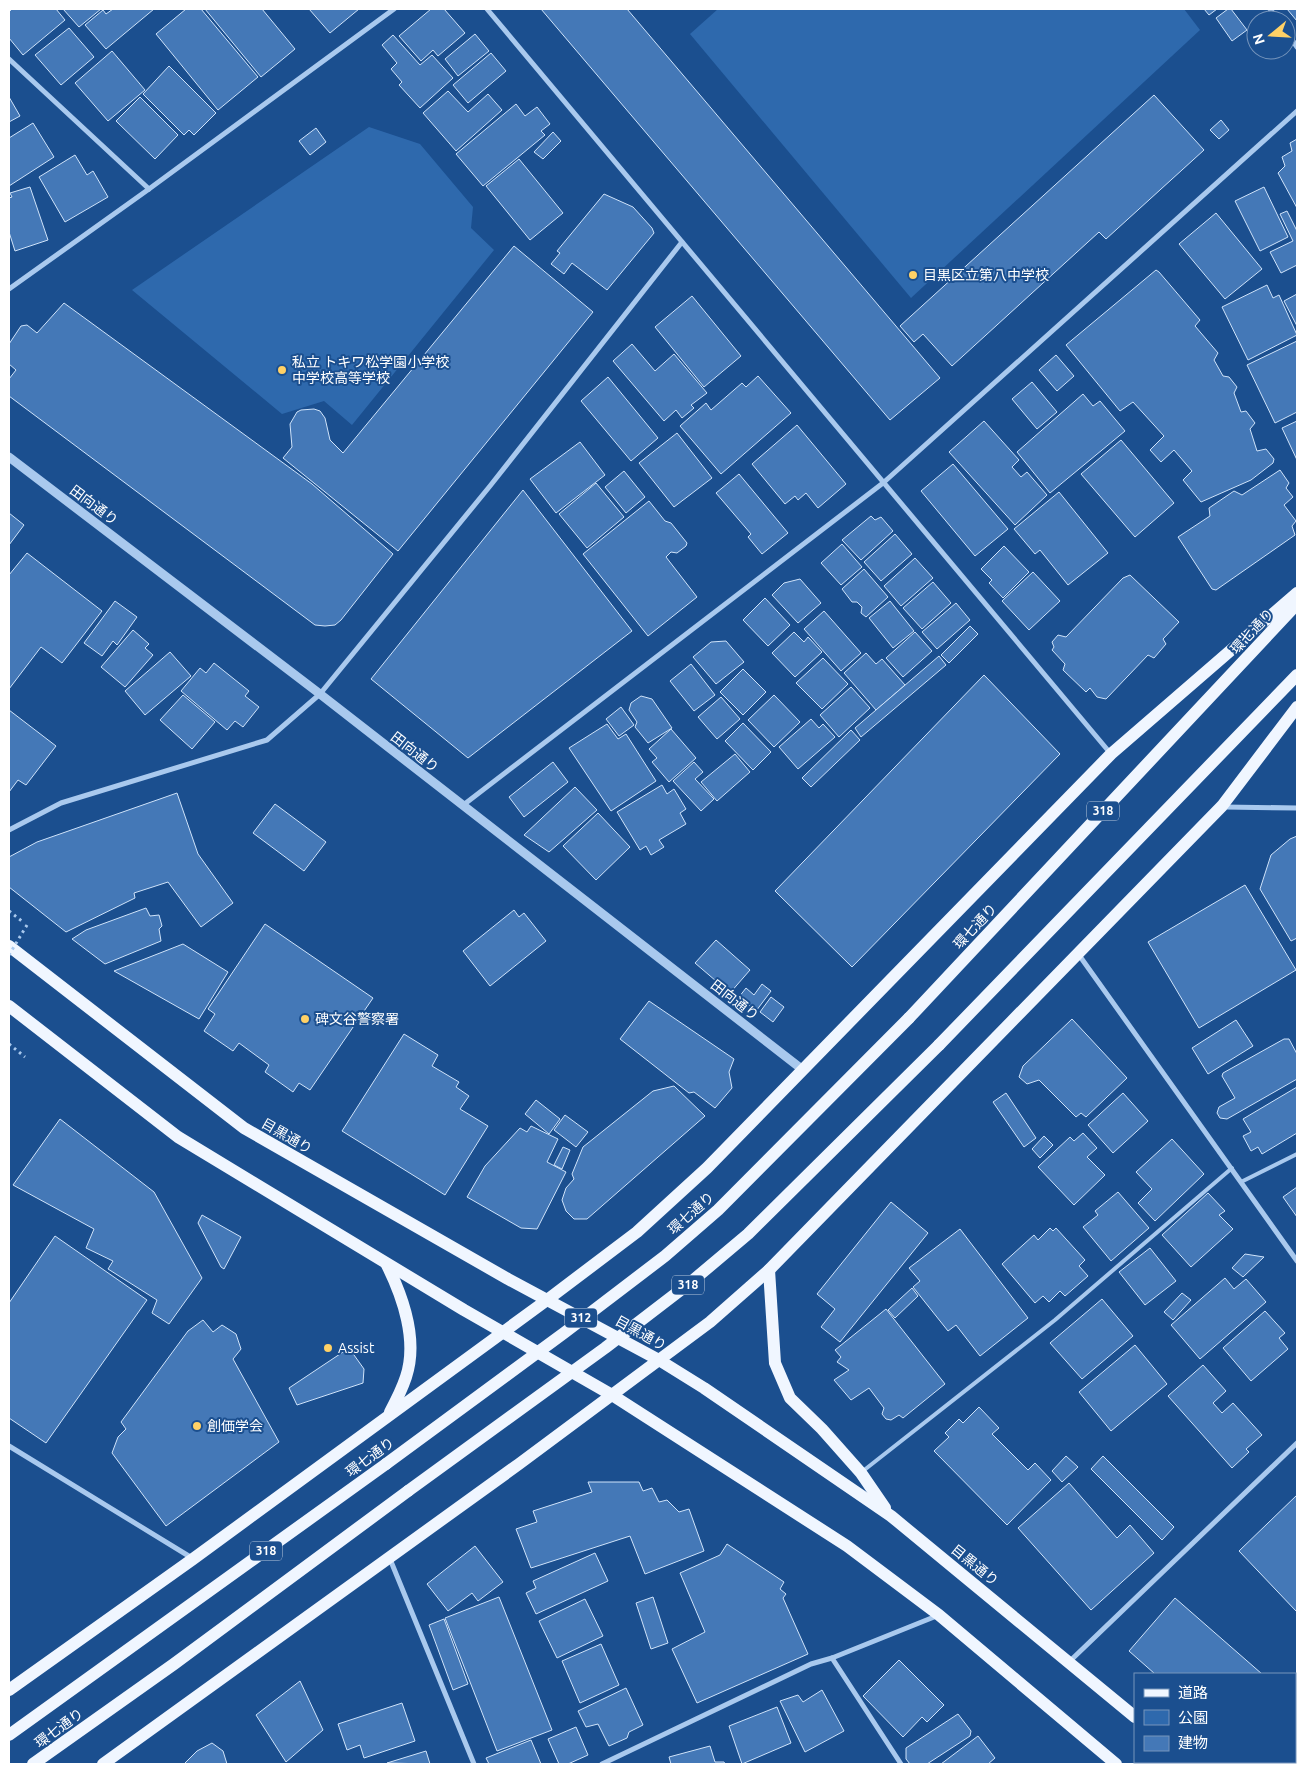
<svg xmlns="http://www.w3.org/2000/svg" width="1306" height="1773" viewBox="0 0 1306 1773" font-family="Ubuntu,'Noto Sans JP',sans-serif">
	<rect width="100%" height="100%" fill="#1b4f8f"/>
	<g fill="#2e69ad">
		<path d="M718,9H1184L1200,30L911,298L690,34Z"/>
		<path d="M369,127L420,144L473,207L471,228L494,250L352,425L324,401L282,414L132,290Z"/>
	</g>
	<g fill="#4478b7" stroke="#cfe3fa">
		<path d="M12,9H56L65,20L23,55L9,38V12Z"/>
		<path d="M63,9H101L79,27Z"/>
		<path d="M113,9H154L106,49L85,25L103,10L106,14Z"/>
		<path d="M186,9H201L258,77L218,110L156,34Z"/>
		<path d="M205,9H262L295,49L261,77Z"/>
		<path d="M309,9H359L330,33Z"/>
		<path d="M431,9H444L465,33L438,56L433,50L421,61L399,36Z"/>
		<path d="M541,9H627L940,378L890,420Z"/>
		<path d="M1204,9H1217L1209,15Z"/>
		<path d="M1228,9H1231L1247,30L1232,41L1216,18Z"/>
		<path d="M1287,9H1297V21Z"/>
		<path d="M69,28L94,57L61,85L35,55Z"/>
		<path d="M475,34L489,51L458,76L445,59Z"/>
		<path d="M393,35L420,65L432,55L453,78L420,108L399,85L402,82L391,69L397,63L382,45Z"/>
		<path d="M112,51L145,90L108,121L75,83Z"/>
		<path d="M491,53L506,71L468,103L453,85Z"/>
		<path d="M169,66L216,113L194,135L189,130L184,135L143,94Z"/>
		<path d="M448,91L468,112L488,94L502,110L456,151L423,113Z"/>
		<path d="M1154,95L1204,150L1106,239L1099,232L952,366L923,334L914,342L900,326Z"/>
		<path d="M9,97L20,116L9,122Z"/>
		<path d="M140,97L178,135L155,159L116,121Z"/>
		<path d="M516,104L525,116L537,107L550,124L541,131L545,135L483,186L456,154Z"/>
		<path d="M1221,120L1229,130L1219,139L1210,130Z"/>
		<path d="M33,123L54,157L9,186V138Z"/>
		<path d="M316,128L326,142L310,155L299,141Z"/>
		<path d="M553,132L561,141L543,159L534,152Z"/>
		<path d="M1297,139V208L1278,173L1285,166L1282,157L1292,151L1290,143Z"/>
		<path d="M75,155L87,175L93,171L108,197L65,222L39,177Z"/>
		<path d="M519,159L563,213L530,240L486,186Z"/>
		<path d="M30,187L48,240L15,251L9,232V198L12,197L10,193Z"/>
		<path d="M1264,187L1288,237L1260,251L1235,201Z"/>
		<path d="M604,194L633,207L652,228L654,233L607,290L572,263L564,274L551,264L560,253L557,251Z"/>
		<path d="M1287,211L1297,231V265L1281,273L1270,252L1293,241L1280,214Z"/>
		<path d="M1216,213L1262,269L1225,299L1179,244Z"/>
		<path d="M514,246L593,312L398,551L283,458L292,447L290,424L297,412L301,410L314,409L320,411L325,418L330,440L343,453Z"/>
		<path d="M1156,270L1159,272L1200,320L1195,326L1218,353L1214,360L1223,376L1229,377L1237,387L1234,393L1241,412L1246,411L1255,423L1250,429L1257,451L1266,449L1274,459L1273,463L1251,480L1201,502L1183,480L1192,471L1174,450L1161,462L1150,450L1164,436L1133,402L1120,411L1066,345Z"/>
		<path d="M1267,285L1273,298L1279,295L1297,335L1248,360L1222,307Z"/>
		<path d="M1297,294V326L1284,301Z"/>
		<path d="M692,296L741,356L704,387L655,327Z"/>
		<path d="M64,303L312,484L393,554L341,620L335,625L325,626L315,625L9,396V379L16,370L9,364V344L21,326L27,325L37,333Z"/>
		<path d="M1297,341V412L1275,423L1247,365Z"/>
		<path d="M632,344L655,371L674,354L707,393L691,405L694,408L682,418L676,410L664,421L613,361Z"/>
		<path d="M1056,355L1074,376L1057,391L1039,370Z"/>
		<path d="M758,376L791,413L721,474L680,426L706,403L711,410L742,383L746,387Z"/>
		<path d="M608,377L658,438L631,461L581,401Z"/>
		<path d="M1032,382L1057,412L1037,429L1012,399Z"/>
		<path d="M1083,394L1093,406L1100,401L1125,431L1050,493L1017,452Z"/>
		<path d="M984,421L1019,460L1012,467L1021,477L1027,472L1047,495L1015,525L949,452Z"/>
		<path d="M1297,421V460L1282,428Z"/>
		<path d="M797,425L846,484L818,508L806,493L798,500L795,496L785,504L752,464Z"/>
		<path d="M677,433L712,478L674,507L639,463Z"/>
		<path d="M1121,440L1174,503L1135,537L1081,474Z"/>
		<path d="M580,442L605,475L556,513L530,479Z"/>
		<path d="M953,464L1008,529L975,556L921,491Z"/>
		<path d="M1280,470L1289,483L1286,488L1293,497L1284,505L1296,521L1292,526L1295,535L1216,590L1212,589L1178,537L1210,516L1209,508L1234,491L1242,495Z"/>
		<path d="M624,471L645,497L626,513L605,487Z"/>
		<path d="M739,474L788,533L762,554L748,537L751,534L716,493Z"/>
		<path d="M596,483L624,517L587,548L559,514Z"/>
		<path d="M523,490L632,631L468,758L371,679Z"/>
		<path d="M1059,492L1108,553L1068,585L1040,550L1035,554L1014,529Z"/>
		<path d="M649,501L665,521L671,523L687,543L686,546L677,553L671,552L666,557L697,597L648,636L583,554Z"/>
		<path d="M9,513L24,525L9,545Z"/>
		<path d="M871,516L875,520L881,517L893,531L861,560L842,540Z"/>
		<path d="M895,534L912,554L881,581L864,562Z"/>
		<path d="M842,544L862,567L841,585L821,563Z"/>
		<path d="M1004,546L1029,572L1003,598L989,583L992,580L981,569Z"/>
		<path d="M27,553L102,611L62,663L41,647L9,689V575Z"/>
		<path d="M915,558L933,578L901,606L884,586Z"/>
		<path d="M864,569L888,597L866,617L861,613L862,607L857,602H852L842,589Z"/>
		<path d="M1033,572L1060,601L1029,630L1002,601Z"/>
		<path d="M1130,575L1179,622L1163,639L1166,644L1154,658L1148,655L1106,699L1097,697L1090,688L1086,692L1063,670L1065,664L1052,650L1054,647L1052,642L1058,635L1066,637L1123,578Z"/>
		<path d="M800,579L821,603L798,623L772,595L784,583Z"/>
		<path d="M933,582L951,603L922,629L903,608Z"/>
		<path d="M765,598L790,625L768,646L743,620Z"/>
		<path d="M115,601L137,617L117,645L113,641L102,656L84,643Z"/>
		<path d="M890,601L914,631L893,648L869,618Z"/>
		<path d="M956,603L970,620L937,649L922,632Z"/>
		<path d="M824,611L861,653L841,671L804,629Z"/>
		<path d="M970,626L978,634L949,663L941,655Z"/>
		<path d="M133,630L149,644L145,648L153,655L125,687L101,667Z"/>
		<path d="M794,632L804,642L808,637L822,652L795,677L772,653Z"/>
		<path d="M915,632L932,651L903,677L886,658Z"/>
		<path d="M726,641L744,662L716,684L693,657L711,642Z"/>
		<path d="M170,652L191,676L145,715L125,691Z"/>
		<path d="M866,653L876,664L882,659L905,685L876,710L844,673Z"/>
		<path d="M939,656L946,665L861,737L855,728Z"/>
		<path d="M823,658L848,684L822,709L796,683Z"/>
		<path d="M214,663L249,691L245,696L259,707L243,727L235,721L227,730L181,691L200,668L206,673Z"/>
		<path d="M691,664L715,695L694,711L670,681Z"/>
		<path d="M743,669L766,692L743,715L720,692Z"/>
		<path d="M984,675L1060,754L852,967L775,891Z"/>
		<path d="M851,687L870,708L839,737L820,715Z"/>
		<path d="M183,695L215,722L192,749L160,720Z"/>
		<path d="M774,695L800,722L774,747L748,720Z"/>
		<path d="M641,696L652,699L672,728L648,743L635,727L637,722L629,710L631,703Z"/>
		<path d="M721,697L740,719L717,739L698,717Z"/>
		<path d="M621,707L634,725L619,736L606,719Z"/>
		<path d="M9,710L56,746L26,785L18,780L9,792Z"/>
		<path d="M811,719L819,728L823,724L835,737L798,769L779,747Z"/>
		<path d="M743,723L771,752L753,770L725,741Z"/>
		<path d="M607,724L618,739L626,734L656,781L611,811L569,748Z"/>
		<path d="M671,729L696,758L669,782L652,762L657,758L649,749Z"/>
		<path d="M851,730L860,740L811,787L802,778Z"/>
		<path d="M735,754L750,772L717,801L701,782Z"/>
		<path d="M553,762L568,782L524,817L509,797Z"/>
		<path d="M694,762L703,772L695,779L714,799L701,811L673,781Z"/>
		<path d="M662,785L667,794L674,789L686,809L680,813L686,824L659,840L664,847L651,855L646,846L640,850L617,812Z"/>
		<path d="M575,787L597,810L549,852L524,835Z"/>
		<path d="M177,793L198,854L233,903L201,927L168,882L134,893L135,898L66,932L9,887V857L37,842Z"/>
		<path d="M275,804L326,842L304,871L253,833Z"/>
		<path d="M598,813L630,847L596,880L563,846Z"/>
		<path d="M1297,836V938L1291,941L1260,889L1271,855L1290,839Z"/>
		<path d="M1245,885L1296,970L1199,1028L1148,942Z"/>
		<path d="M146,908L150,916L159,915L162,926L159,929L161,941L105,964L72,939L86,930Z"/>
		<path d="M514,910L519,917L524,913L546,941L490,986L463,951Z"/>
		<path d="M265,924L373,998L310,1090L299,1083L293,1092L265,1072L269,1065L239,1043L233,1051L204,1031L215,1014L208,1009Z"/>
		<path d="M716,940L750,970L730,993L695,963Z"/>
		<path d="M183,944L228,972L199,1019L114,971Z"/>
		<path d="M762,984L771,991L756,1011L739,997L746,988L754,995Z"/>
		<path d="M771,997L784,1007L773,1022L760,1012Z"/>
		<path d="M649,1001L734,1059L729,1072L732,1088L715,1108L694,1092L689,1093L620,1039Z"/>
		<path d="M1072,1019L1127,1078L1086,1117L1081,1113L1076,1117L1039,1080L1027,1084L1019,1077L1023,1066Z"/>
		<path d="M1236,1020L1253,1046L1208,1074L1192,1048Z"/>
		<path d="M404,1034L438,1055L432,1066L459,1082L456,1087L469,1096L460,1109L488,1126L445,1195L342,1131Z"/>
		<path d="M1284,1039H1289L1297,1054V1079L1227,1119L1220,1118L1217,1113L1219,1107L1235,1098L1222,1076L1223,1073Z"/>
		<path d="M674,1086L705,1116L587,1219H574L566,1211L562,1200L566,1188L574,1179L572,1174L583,1147L653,1091Z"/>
		<path d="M1297,1087V1133L1262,1154L1258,1147L1251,1151L1243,1136L1251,1132L1243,1119Z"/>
		<path d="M1006,1093L1036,1138L1024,1147L993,1102Z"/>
		<path d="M1123,1093L1148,1121L1113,1153L1088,1125Z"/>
		<path d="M536,1100L560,1119L549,1134L525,1114Z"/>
		<path d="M565,1115L588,1132L576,1147L554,1130Z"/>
		<path d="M60,1119L154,1192L202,1278L169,1324L152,1313L157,1300L108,1269L113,1261L86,1248L94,1229L13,1185Z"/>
		<path d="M531,1126L558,1139L547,1162L566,1172L537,1229L521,1228L467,1197L485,1166L520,1128L527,1132Z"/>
		<path d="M1083,1133L1097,1148L1087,1157L1105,1175L1074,1205L1038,1167L1070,1137L1074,1141Z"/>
		<path d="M1044,1136L1053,1145L1040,1158L1032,1149Z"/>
		<path d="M1172,1139L1204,1174L1155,1221L1138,1203L1152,1189L1136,1172Z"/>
		<path d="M563,1147L570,1150L562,1169L554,1165Z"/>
		<path d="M1297,1187V1217L1283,1197Z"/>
		<path d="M1118,1192L1149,1228L1111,1261L1083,1227L1098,1215L1095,1211Z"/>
		<path d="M1208,1193L1225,1211L1219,1215L1233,1229L1191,1267L1162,1235Z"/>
		<path d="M891,1202L928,1233L840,1342L821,1327L835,1309L817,1294Z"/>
		<path d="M202,1215L241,1237L224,1269L221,1267L198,1223Z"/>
		<path d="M1050,1228L1053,1231L1056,1228L1085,1260L1079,1266L1088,1276L1065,1296L1060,1291L1049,1302L1043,1296L1035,1303L1002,1264L1034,1235L1038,1240Z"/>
		<path d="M960,1229L1028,1318L980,1356L956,1325L948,1331L913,1287L920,1281L909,1268Z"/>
		<path d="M55,1236L147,1300L46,1443L9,1418V1303Z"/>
		<path d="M1150,1248L1176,1281L1145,1305L1119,1272Z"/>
		<path d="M1245,1254L1264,1257L1243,1277L1232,1268Z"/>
		<path d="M1225,1278L1234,1289L1246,1279L1266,1302L1200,1359L1171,1325Z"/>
		<path d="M912,1288L918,1296L895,1318L888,1310Z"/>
		<path d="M1182,1293L1191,1300L1173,1320L1164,1312Z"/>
		<path d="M1102,1299L1133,1336L1082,1379L1050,1343Z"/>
		<path d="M886,1309L945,1384L903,1418L899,1415L891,1420L886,1419L882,1414L884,1408L869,1388L851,1400L834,1380L849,1370L837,1362L841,1357L835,1350Z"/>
		<path d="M1265,1311L1285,1333L1279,1338L1288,1349L1251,1381L1223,1348Z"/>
		<path d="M203,1320L213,1332L222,1325L236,1334L241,1349L233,1359L279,1442L166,1526L112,1453L118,1437L126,1429L121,1422L188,1331Z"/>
		<path d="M1135,1345L1167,1384L1111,1431L1079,1392Z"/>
		<path d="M349,1348L364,1369L363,1383L297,1405L289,1388Z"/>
		<path d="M1203,1365L1226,1391L1213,1403L1222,1413L1233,1403L1262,1435L1246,1449L1249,1452L1232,1468L1168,1396Z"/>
		<path d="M979,1407L999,1428L992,1434L1028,1470L1035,1463L1051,1480L1007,1525L934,1451L949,1437L945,1433L959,1419L963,1423Z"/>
		<path d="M1066,1456L1078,1467L1062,1482L1052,1471Z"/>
		<path d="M1103,1456L1174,1527L1162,1540L1091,1469Z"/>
		<path d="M588,1482H639L643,1491L652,1488L659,1502L667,1500L679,1512L689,1509L704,1551L645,1574L630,1536L531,1568L516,1529L537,1522L533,1511L592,1492Z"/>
		<path d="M1069,1483L1117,1538L1130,1525L1154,1553L1091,1610L1018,1528Z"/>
		<path d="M1297,1495V1610L1296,1611L1239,1551Z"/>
		<path d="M727,1544L784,1582L780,1589L786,1594L783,1598L808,1654L697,1703L672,1649L705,1632L680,1573L720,1555Z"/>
		<path d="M475,1546L503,1582L478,1601L472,1593L448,1611L427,1584Z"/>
		<path d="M595,1553L608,1581L536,1614L526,1593L536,1588L533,1581Z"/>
		<path d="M499,1597L552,1730L497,1751L445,1618Z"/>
		<path d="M653,1597L668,1643L651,1649L636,1603Z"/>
		<path d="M1175,1598L1262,1674H1155L1129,1651Z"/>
		<path d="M585,1599L603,1636L557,1658L539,1621Z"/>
		<path d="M444,1619L468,1684L453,1690L429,1625Z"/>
		<path d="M601,1644L619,1685L580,1703L562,1661Z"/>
		<path d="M899,1660L944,1705L927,1722L922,1717L903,1737L863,1696Z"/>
		<path d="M300,1681L323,1730L286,1762L256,1715Z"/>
		<path d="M626,1688L643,1725L629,1732L627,1738L609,1746L598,1724L586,1727L578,1711Z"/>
		<path d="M822,1690L844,1731L805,1752L780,1701L798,1695L803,1702Z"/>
		<path d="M402,1703L415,1741L364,1758L360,1745L347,1750L338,1724Z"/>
		<path d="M777,1707L791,1743L742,1764L729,1726Z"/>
		<path d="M958,1714L971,1731L970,1736L927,1764H910L906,1759V1748Z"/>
		<path d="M576,1727L588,1755L568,1764H559L548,1739Z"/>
		<path d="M978,1736L995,1758L988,1764H941Z"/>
		<path d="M531,1740L541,1764H489L486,1758Z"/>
		<path d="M212,1743L223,1751L227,1764H184L197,1751Z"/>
		<path d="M710,1746L715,1762H724L725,1764H671L669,1757Z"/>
		<path d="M426,1751L430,1764L387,1763Z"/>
	</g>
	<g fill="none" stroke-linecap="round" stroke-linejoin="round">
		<g stroke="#a9c9ee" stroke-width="3" stroke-dasharray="2.5 4" stroke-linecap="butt">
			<path d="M9,911L23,922"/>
			<path d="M9,1044L25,1057"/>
		</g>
		<g stroke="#a9c9ee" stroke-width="4">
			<path d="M1241,1182L1297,1154"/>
			<path d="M863,1471L1055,1320L1232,1168"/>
		</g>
		<g stroke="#a9c9ee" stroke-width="5">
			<path d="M487,9L1111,754"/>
			<path d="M1270,9L1278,20"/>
			<path d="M1286,31L1297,47"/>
			<path d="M9,59L149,189"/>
			<path d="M9,289L149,189L394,9"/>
			<path d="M462,806L883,483L1297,111"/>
			<path d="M1225,807L1297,808"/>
			<path d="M9,830L61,803L267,740L320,694L490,486L682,242"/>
			<path d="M1079,955L1297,1261"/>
			<path d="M9,1446L192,1558"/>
			<path d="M390,1559L474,1764"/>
			<path d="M832,1658L901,1764"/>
			<path d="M1070,1661L1297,1443"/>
			<path d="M602,1764L811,1664L832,1658L939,1615"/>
		</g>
		<path stroke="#a9c9ee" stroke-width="9" d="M9,457L320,694L803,1070"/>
		<g stroke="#f0f6ff" stroke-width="12">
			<path d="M9,946L244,1128L508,1279L659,1360L704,1388L891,1516L1135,1717"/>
			<path d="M9,1006L178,1137L464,1310L612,1395L847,1546L939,1615L1116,1764"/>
			<path d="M909,1018L1297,604"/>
			<path d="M939,1045L1297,675"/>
			<path d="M387,1265C403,1297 418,1341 406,1377C402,1389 396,1401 390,1412"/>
			<path d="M769,1270L775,1363L790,1398L822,1429L861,1473L885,1508"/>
			<path d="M9,1690L193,1559L547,1300L637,1232L707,1168L1111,754L1297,593"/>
			<path d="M9,1735L386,1464"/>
			<path d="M1188,1762L1191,1764"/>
			<path d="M33,1764L174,1664L408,1491"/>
			<path d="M103,1764L519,1464L710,1322L769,1270L1222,806L1297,707"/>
		</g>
		<path stroke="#a9c9ee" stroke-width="3" stroke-dasharray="2.5 4" stroke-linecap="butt" d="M9,955L27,925"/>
		<g stroke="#f0f6ff" stroke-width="12">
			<path d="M386,1464L564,1333L665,1256L718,1210L909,1018"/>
			<path d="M408,1491L605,1348L691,1282L748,1234L939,1045"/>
		</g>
	</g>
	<g fill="#ffd166" stroke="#1b4f8f" stroke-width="2">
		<circle cx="913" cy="275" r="5"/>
		<circle cx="282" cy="370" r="5"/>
		<circle cx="305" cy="1019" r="5"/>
		<circle cx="328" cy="1348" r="5"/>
		<circle cx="197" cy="1426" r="5"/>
	</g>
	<g text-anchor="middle" stroke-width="4" stroke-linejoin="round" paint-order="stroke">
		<g fill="#1b4f8f" stroke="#bbcadd" stroke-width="1">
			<rect x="1087" y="801.5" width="32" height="19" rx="4"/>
			<rect x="672" y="1275.5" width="32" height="19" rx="4"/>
			<rect x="565" y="1308.5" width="32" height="19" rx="4"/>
			<rect x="250" y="1541.5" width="32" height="19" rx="4"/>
		</g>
		<g font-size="12" font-weight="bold" fill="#fff">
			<text x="1103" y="815">318</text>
			<text x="688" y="1289">318</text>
			<text x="581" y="1322">312</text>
			<text x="266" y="1555">318</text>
		</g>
		<g font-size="14" fill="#fff" stroke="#1b4f8f" text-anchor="start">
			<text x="923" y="280">目黒区立第八中学校</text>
			<text x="292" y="367">私立 トキワ松学園小学校<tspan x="292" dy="16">中学校高等学校</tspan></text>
			<text x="315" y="1024">碑文谷警察署</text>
			<text x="338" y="1353">Assist</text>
			<text x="207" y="1431">創価学会</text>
		</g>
		<g font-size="14" fill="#fff" stroke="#1b4f8f">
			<text transform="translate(94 505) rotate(37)" y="5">田向通り</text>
			<text transform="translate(1252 631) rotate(-47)" y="5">環七通り</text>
			<text transform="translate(415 752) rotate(38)" y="5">田向通り</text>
			<text transform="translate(975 926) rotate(-47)" y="5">環七通り</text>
			<text transform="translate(735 1000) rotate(38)" y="5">田向通り</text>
			<text transform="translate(287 1136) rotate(30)" y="5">目黒通り</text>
			<text transform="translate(691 1213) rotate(-41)" y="5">環七通り</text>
			<text transform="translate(641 1333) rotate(29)" y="5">目黒通り</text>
			<text transform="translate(370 1457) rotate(-36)" y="5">環七通り</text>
			<text transform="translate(975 1565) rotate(39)" y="5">目黒通り</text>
			<text transform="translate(59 1728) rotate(-36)" y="5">環七通り</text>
		</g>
	</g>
	<rect width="1306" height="1773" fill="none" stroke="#ffffff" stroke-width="20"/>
	<rect x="1134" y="1673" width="162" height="90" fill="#1b4f8f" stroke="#7695bc"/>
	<rect x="1144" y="1689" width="25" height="8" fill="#f0f6ff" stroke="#7695bc"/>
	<text x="1178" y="1698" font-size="15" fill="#ffffff">道路</text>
	<rect x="1144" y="1710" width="25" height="15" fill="#2e69ad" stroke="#7695bc"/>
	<text x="1178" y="1723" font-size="15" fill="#ffffff">公園</text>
	<rect x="1144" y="1736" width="25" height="15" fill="#4478b7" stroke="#7695bc"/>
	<text x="1178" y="1748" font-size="15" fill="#ffffff">建物</text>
	<g transform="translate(1271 35) rotate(252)"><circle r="24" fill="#1b4f8f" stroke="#7695bc"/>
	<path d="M0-4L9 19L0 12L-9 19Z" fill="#ffd166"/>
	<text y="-8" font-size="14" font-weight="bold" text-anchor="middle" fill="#ffffff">N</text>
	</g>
</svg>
